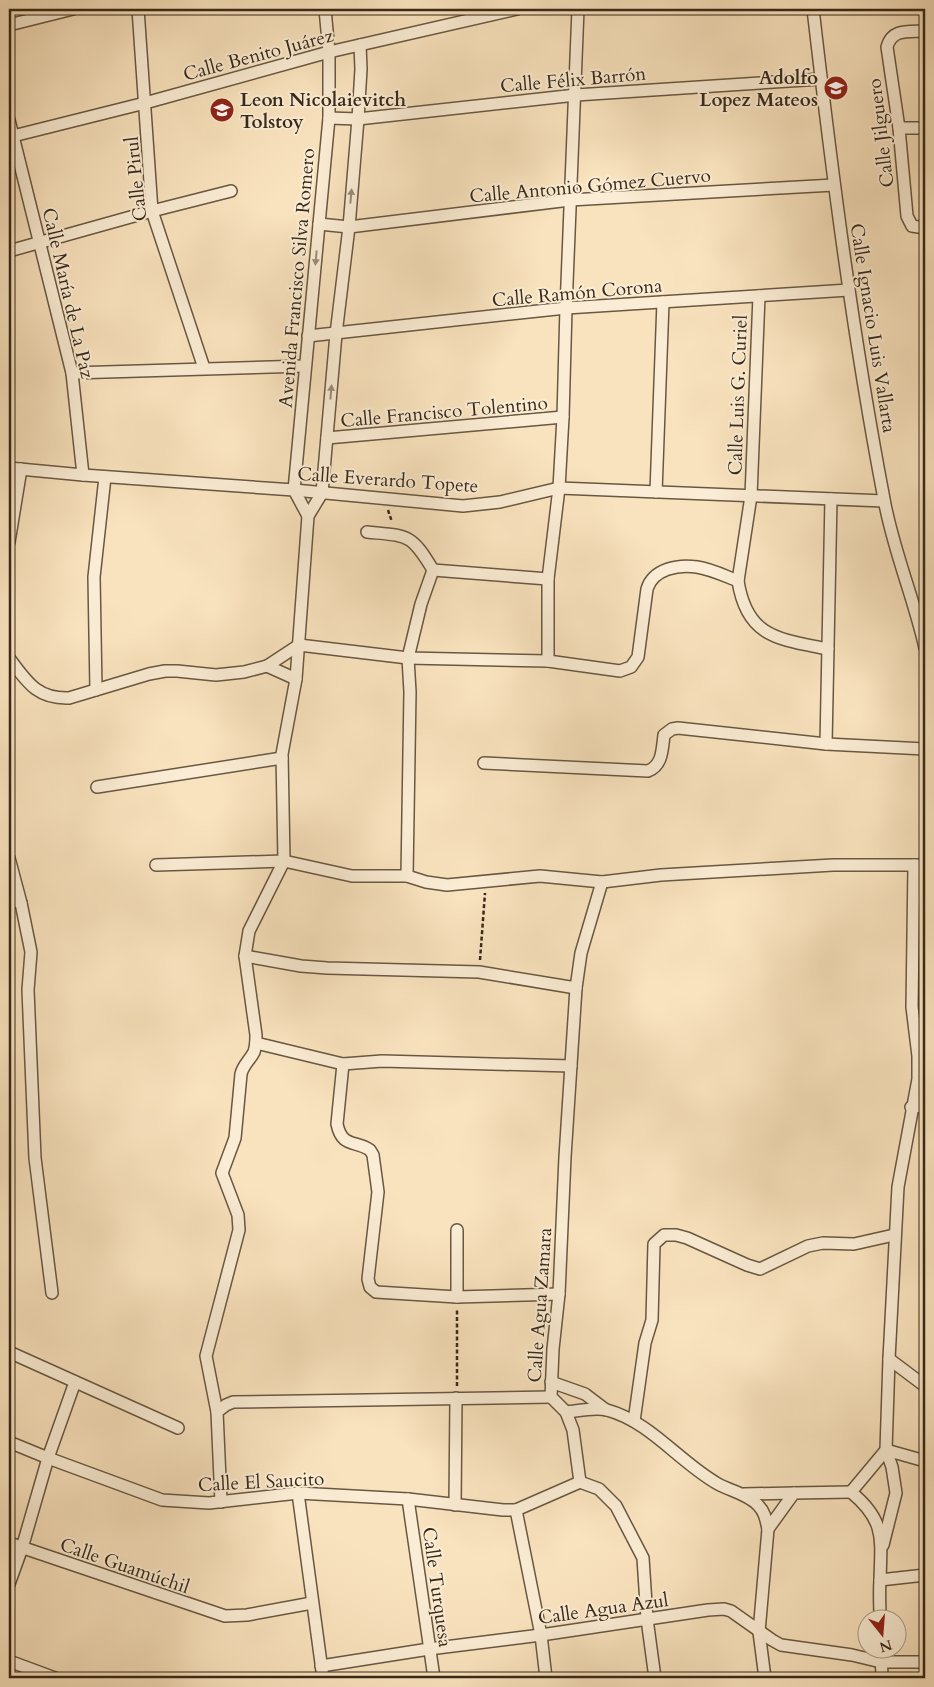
<svg xmlns="http://www.w3.org/2000/svg" width="934" height="1687" viewBox="0 0 934 1687" font-family="Cardo,serif">
	<rect width="100%" height="100%" fill="#f9e3be"/>
	<filter id="stains"><feTurbulence type="fractalNoise" baseFrequency=".004" numOctaves="4"/><feColorMatrix values="0 0 0 0 .2 0 0 0 0 .09 0 0 0 0 .02 0 0 0 .5 -.17"/></filter>
	<radialGradient id="worn" r=".72"><stop offset=".6" stop-color="#630" stop-opacity="0"/><stop offset="1" stop-color="#630" stop-opacity=".3"/></radialGradient>
	<g fill="none" stroke-linecap="round" stroke-linejoin="round">
		<defs>
			<g id="street">
				<path d="M138,9L152,211L204,368"/>
				<path d="M813,9C832,173 853,337 884,499C893,550 914,598 925,648"/>
				<path d="M9,25L73,9"/>
				<path d="M925,31C909,32 892,28 887,47L899,128L907,216L912,226L925,228"/>
				<path d="M329,118L358,119L576,95L821,79"/>
				<path d="M9,120L72,373L83,475"/>
				<path d="M899,128H925"/>
				<path d="M9,137L145,103L329,52L517,9"/>
				<path d="M319,224L349,227L570,200L834,185"/>
				<path d="M9,251L152,211L231,191"/>
				<path d="M759,296L751,496L738,581C747,638 779,639 828,649"/>
				<path d="M308,336L566,308L849,290"/>
				<path d="M72,373L305,366"/>
				<path d="M327,438L563,417"/>
				<path d="M9,468L83,475L294,490L463,506L500,502L559,488L884,501"/>
				<path d="M656,492L663,302"/>
				<path d="M308,516L294,490L329,118V52L325,9"/>
				<path d="M367,532C408,536 411,533 433,570L421,604L408,658L410,692L407,876"/>
				<path d="M9,542L21,469"/>
				<path d="M433,570L548,579"/>
				<path d="M9,658C27,682 37,699 69,698L149,674L165,671H177L216,675L244,672L267,666L299,645L408,658L548,661L620,671L631,667L638,657L647,589C653,569 678,564 697,567C711,569 725,576 738,581"/>
				<path d="M548,661V579L559,488L563,417L566,308L578,9"/>
				<path d="M267,666L296,679"/>
				<path d="M96,690L94,577L105,477"/>
				<path d="M826,744L831,499"/>
				<path d="M484,763L648,771C663,765 662,749 664,735L672,729L678,728L826,744L925,749"/>
				<path d="M97,787L282,758"/>
				<path d="M9,858L21,903L31,952L28,990L35,1158L52,1293"/>
				<path d="M156,865L284,861L352,876H407L426,882L447,885L540,876L602,882L661,875L833,865H925"/>
				<path d="M602,882L581,953L576,988L565,1157L559,1294L553,1349L551,1397L566,1412L573,1430L580,1482L599,1489L616,1506L643,1558L647,1619L655,1678"/>
				<path d="M9,898L21,903"/>
				<path d="M245,956L301,966L327,968L479,972L576,988"/>
				<path d="M256,1043L343,1064L382,1061L571,1066"/>
				<path d="M343,1064L337,1124C342,1148 355,1140 370,1150L373,1155L378,1192L368,1279L370,1287L376,1292L457,1297L559,1294"/>
				<path d="M911,1107L925,1106"/>
				<path d="M457,1230V1297"/>
				<path d="M9,1352L178,1428"/>
				<path d="M889,1359L925,1386"/>
				<path d="M551,1382L585,1394L606,1410"/>
				<path d="M217,1412L206,1356L239,1230L238,1215L222,1173L235,1138L241,1074C243,1065 250,1060 254,1052C256,1046 256,1040 256,1035L245,956L249,931L284,861L282,754L296,679L308,516L322,493L336,334L349,227L358,119L361,69L360,45"/>
				<path d="M566,1412C578,1411 595,1407 607,1410C651,1422 679,1462 718,1484C731,1491 747,1494 758,1505C765,1512 766,1520 768,1529L759,1632L765,1678"/>
				<path d="M634,1421L645,1343L652,1320L654,1244L664,1235H676L687,1238L747,1265L760,1269L808,1246L823,1243L854,1244L894,1235"/>
				<path d="M9,1442L48,1458L162,1500L209,1503L298,1493L408,1499L503,1510H516L580,1482"/>
				<path d="M886,1450L925,1461"/>
				<path d="M298,1493L323,1678"/>
				<path d="M744,1494L794,1493"/>
				<path d="M408,1499L434,1678"/>
				<path d="M221,1502L217,1412L226,1405L233,1402L551,1397"/>
				<path d="M455,1505L456,1398"/>
				<path d="M516,1510L541,1635L546,1678"/>
				<path d="M768,1529L794,1493L851,1492"/>
				<path d="M9,1543L225,1616L247,1615L312,1603"/>
				<path d="M883,1545L896,1493L892,1467L886,1450"/>
				<path d="M880,1580L925,1575"/>
				<path d="M9,1584L22,1548L48,1458L75,1382"/>
				<path d="M880,1620C880,1606 879,1593 880,1580C881,1539 886,1521 851,1492L886,1450L889,1359L898,1187L918,1079V1056L912,1007L914,865"/>
				<path d="M881,1650L882,1678"/>
				<path d="M9,1661L55,1678"/>
				<path d="M321,1666L429,1649L541,1635L708,1610L724,1609L731,1611L772,1640L781,1645L852,1655L881,1662H925"/>
			</g>
		</defs>
		<use href="#street" stroke="#685842" stroke-width="14"/>
		<g stroke="#382919" stroke-width="2.5" stroke-dasharray="4 2.5" stroke-linecap="butt">
			<path d="M388,510L392,522"/>
			<path d="M480,960L485,893"/>
			<path d="M457,1386V1309"/>
		</g>
		<use href="#street" stroke="#fbedd5" stroke-width="11"/>
	</g>
	<defs><path id="oneway-solid" d="M-6-.8H1V-3.2L6.5 0L1 3.2V.8H-6Z" transform="scale(1.25)"/></defs>
	<g fill="#9a8b77">
		<use href="#oneway-solid" transform="translate(351 196) rotate(-85)"/>
		<use href="#oneway-solid" transform="translate(316 258) rotate(95)"/>
		<use href="#oneway-solid" transform="translate(331 392) rotate(-85)"/>
	</g>
	<defs>
		<symbol id="school-disc" viewBox="-11 -11 22 22"><circle r="9.5" fill="#8f2418" stroke="#fbedd5"/><path d="M0-5L7-2L0 1L-7-2ZM-4 1L0 2.5L4 1V4Q0 6-4 4Z" fill="#fff"/></symbol>
	</defs>
	<g fill-rule="evenodd">
		<use href="#school-disc" x="822" y="74" width="28" height="28"/>
		<use href="#school-disc" x="208" y="96" width="28" height="28"/>
	</g>
	<g text-anchor="middle" stroke-width="4" stroke-linejoin="round" paint-order="stroke">
		<g font-size="19" fill="#382919" stroke="#fbedd5">
			<text transform="translate(258 54) rotate(-15)" y="7">Calle Benito Juárez</text>
			<text transform="translate(573 79) rotate(-5)" y="7">Calle Félix Barrón</text>
			<text transform="translate(880 133) rotate(-97)" y="7">Calle Jilguero</text>
			<text transform="translate(135 179) rotate(-96)" y="7">Calle Pirul</text>
			<text transform="translate(590 185) rotate(-5)" y="7">Calle Antonio Gómez Cuervo</text>
			<text transform="translate(296 278) rotate(-85)" y="7">Avenida Francisco Silva Romero</text>
			<text transform="translate(577 292) rotate(-5)" y="7">Calle Ramón Corona</text>
			<text transform="translate(69 293) rotate(77)" y="7">Calle María de La Paz</text>
			<text transform="translate(874 328) rotate(81)" y="7">Calle Ignacio Luis Vallarta</text>
			<text transform="translate(737 395) rotate(-88)" y="7">Calle Luis G. Curiel</text>
			<text transform="translate(444 411) rotate(-5)" y="7">Calle Francisco Tolentino</text>
			<text transform="translate(388 479) rotate(4)" y="7">Calle Everardo Topete</text>
			<text transform="translate(539 1305) rotate(-86)" y="7">Calle Agua Zamara</text>
			<text transform="translate(261 1481) rotate(-3)" y="7">Calle El Saucito</text>
			<text transform="translate(125 1565) rotate(19)" y="7">Calle Guamúchil</text>
			<text transform="translate(438 1587) rotate(82)" y="7">Calle Turquesa</text>
			<text transform="translate(603 1608) rotate(-8)" y="7">Calle Agua Azul</text>
		</g>
		<g font-size="19" font-weight="bold" fill="#382919" stroke="#fbedd5" text-anchor="end">
			<text x="818" y="84">Adolfo<tspan x="818" dy="22">Lopez Mateos</tspan></text>
			<text x="240" y="106" text-anchor="start">Leon Nicolaievitch<tspan x="240" dy="22">Tolstoy</tspan></text>
		</g>
	</g>
	<rect width="934" height="1687" fill="none" stroke="#f9e3be" stroke-width="30"/>
	<rect x="10" y="10" width="914" height="1667" fill="none" stroke="#382919" stroke-width="2.5"/>
	<rect x="15" y="15" width="904" height="1657" fill="none" stroke="#382919"/>
	<g transform="translate(882 1634) rotate(163)"><circle r="24" fill="#fbedd5" stroke="#ad9f8a"/>
	<path d="M0-4L9 19L0 12L-9 19Z" fill="#8f2418"/>
	<text y="-8" font-size="14" font-weight="bold" text-anchor="middle" fill="#382919">N</text>
	</g>
	<rect width="100%" height="100%" filter="url(#stains)"/>
	<rect width="100%" height="100%" fill="url(#worn)"/>
</svg>
